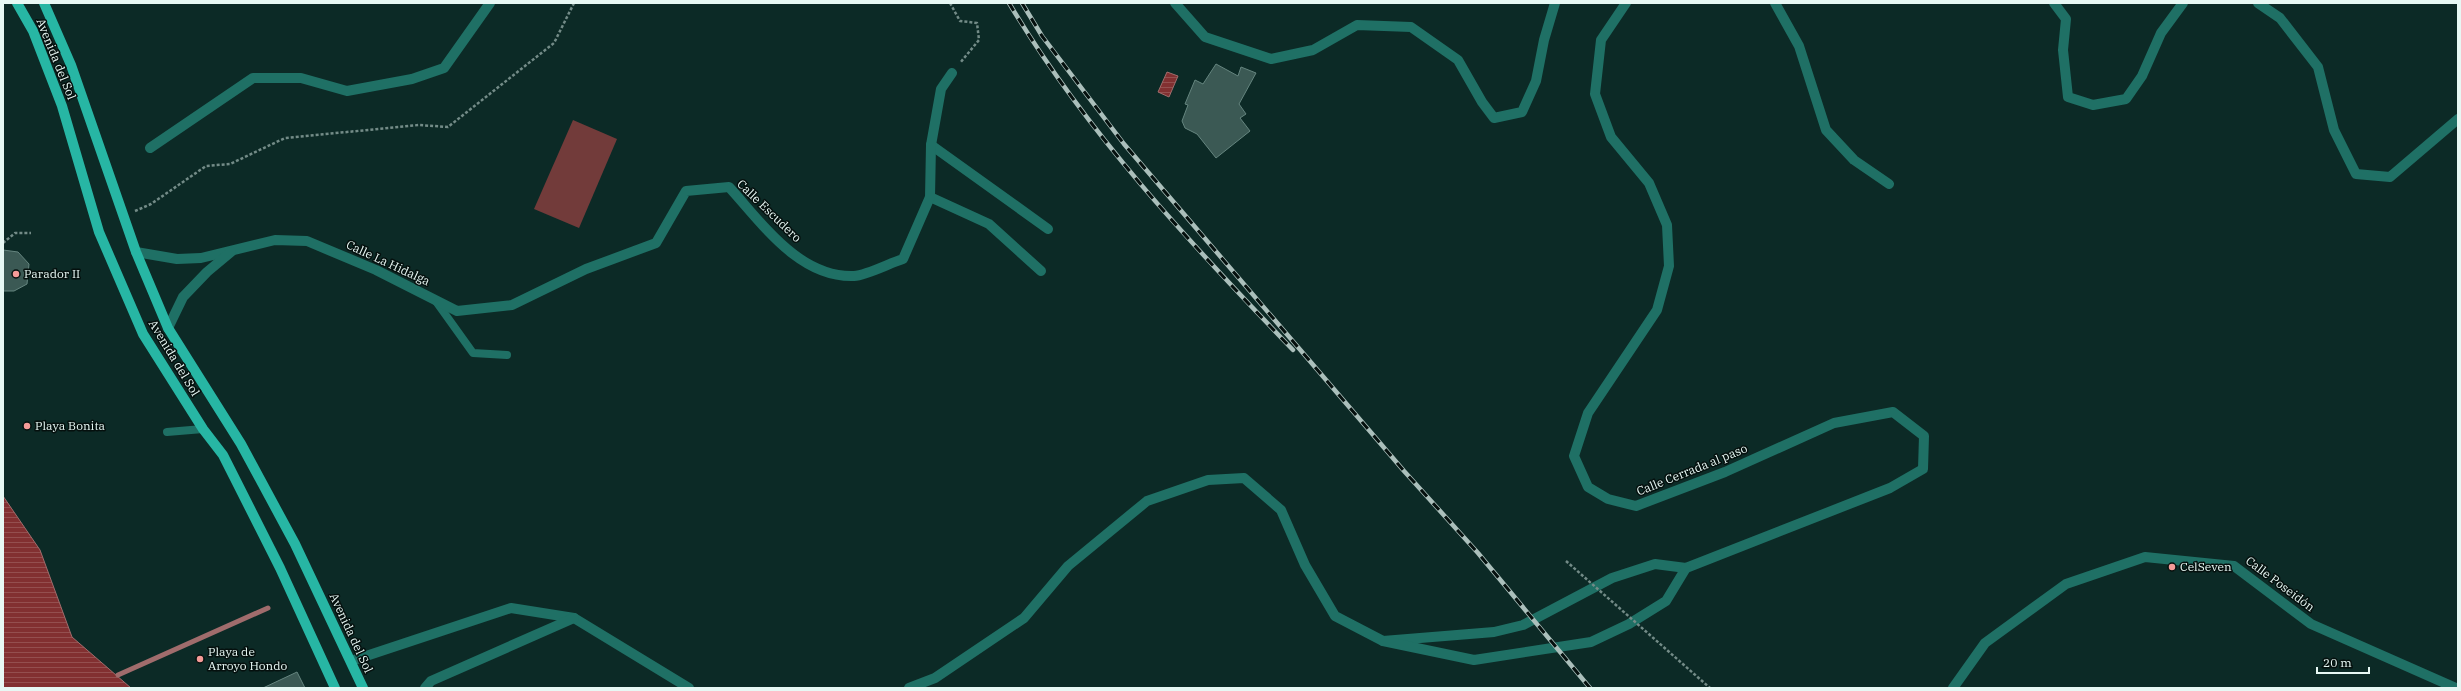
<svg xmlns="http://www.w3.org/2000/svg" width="2461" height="691" viewBox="0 0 2461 691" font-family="'IBM Plex Serif',serif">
	<defs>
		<pattern id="water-rules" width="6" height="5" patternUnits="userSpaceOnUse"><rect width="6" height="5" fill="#823031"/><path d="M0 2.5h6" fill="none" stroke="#944f4f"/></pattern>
	</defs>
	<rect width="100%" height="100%" fill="#0c2a26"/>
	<path fill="#723b3a" d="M573,120L617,139L579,228L534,209Z"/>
	<g fill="url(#water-rules)" stroke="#a06c6c">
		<path d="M1167,72L1178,76L1169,97L1158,92Z"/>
		<path d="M3,496L40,550L72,637L131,688H3Z"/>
	</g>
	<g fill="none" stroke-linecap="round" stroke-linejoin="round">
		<path stroke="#a06c6c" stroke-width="5" d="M118,675L268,608"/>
	</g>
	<g fill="#3b5954" stroke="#65857f">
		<path d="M1216,64L1238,76L1241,67L1256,73L1239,104L1246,114L1240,118L1250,131L1216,158L1197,134L1185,128L1182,121L1188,105L1185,104L1195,80L1203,84Z"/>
		<path d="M3,250L18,252L29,264L27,284L14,291H3Z"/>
		<path d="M297,672L305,688H263Z"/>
	</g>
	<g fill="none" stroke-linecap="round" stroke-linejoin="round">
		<g stroke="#738b87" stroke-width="2.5" stroke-dasharray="3 2" stroke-linecap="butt">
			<path d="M950,3L960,21L977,23L979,40L960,63"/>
			<path d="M135,211L151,204L206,166L230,164L285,138L419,125L448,127L554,43L574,3"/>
			<path d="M3,243L15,233H31"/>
		</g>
		<g stroke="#1f7065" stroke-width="8">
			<path d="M435,300L473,353L507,355"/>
			<path d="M167,432L203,429"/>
		</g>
		<g stroke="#1f7065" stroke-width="10">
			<path d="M1175,3L1205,37L1271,59L1313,50L1357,25L1411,27L1458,60L1482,102L1494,118L1522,112L1536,81L1544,40L1555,3"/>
			<path d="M1775,3L1799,46L1826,130L1854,160L1889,184"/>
			<path d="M2054,3L2066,19L2063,50L2068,97L2093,105L2126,99L2142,76L2161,33L2183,3"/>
			<path d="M2258,3L2280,18L2318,67L2334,130L2356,174L2390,177L2458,119"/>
			<path d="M931,145L1048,229"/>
			<path d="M150,148L253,78H301L347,91L412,79L444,68L490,3"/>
			<path d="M930,197L989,224L1041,271"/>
			<path d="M136,252L177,259L201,258L275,240L307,241L376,270L457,311L512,305L586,269L656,243L686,191L729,187C762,223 799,278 854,276C867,275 890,263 903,259L930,197L931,145L941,89L952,73"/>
			<path d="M168,328L183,297L207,272L231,252"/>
			<path d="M1383,641L1494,632L1523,625L1612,578L1655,564L1686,568L1890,488L1923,469L1924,436L1893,412L1834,423L1725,472L1636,506L1608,499L1588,487L1574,456L1588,413L1657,310L1669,266L1667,225L1649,183L1611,137L1595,94L1601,40L1626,3"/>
			<path d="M351,661L511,608L574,618L689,688"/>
			<path d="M425,688L431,681L574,618"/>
			<path d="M909,688L935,678L1024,618L1068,566L1147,501L1208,480L1244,478L1281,510L1305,565L1335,616L1383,641L1474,660L1591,642L1629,624L1666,601L1686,568"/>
			<path d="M1953,688L1985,643L2066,584L2145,557L2234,566L2311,624L2456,688"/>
		</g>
		<g stroke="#27b6a4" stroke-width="10">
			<path d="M17,3L33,31L62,106L99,232L143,334L203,429L223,455L280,568L335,688"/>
			<path d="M44,3L71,65L136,252L168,328L241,444L295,544L363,688"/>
		</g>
		<defs>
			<g id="rail">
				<path d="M1009,3C1086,132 1189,242 1293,350"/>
				<path d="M1022,3L1042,36L1124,144L1404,471L1478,553L1590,688"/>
			</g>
		</defs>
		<use href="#rail" stroke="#abbfbb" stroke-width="4.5"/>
		<use href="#rail" stroke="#05100e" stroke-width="3" stroke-dasharray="9" stroke-linecap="butt"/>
		<path stroke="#738b87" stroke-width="2.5" stroke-dasharray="3 2" stroke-linecap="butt" d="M1566,561L1710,688"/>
	</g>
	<g fill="#f59b98" stroke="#05100e" stroke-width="1.5">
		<circle cx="16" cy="274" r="4"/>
		<circle cx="27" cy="426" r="4"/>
		<circle cx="2172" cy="567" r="4"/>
		<circle cx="200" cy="659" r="4"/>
	</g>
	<g text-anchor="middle" stroke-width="3" stroke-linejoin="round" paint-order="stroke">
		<g font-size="12" fill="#e7f8f4" stroke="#05100e">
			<text transform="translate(56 59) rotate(68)" y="4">Avenida del Sol</text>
			<text transform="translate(769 211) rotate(44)" y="4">Calle Escudero</text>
			<text transform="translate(388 263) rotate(25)" y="4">Calle La Hidalga</text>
			<text transform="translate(174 358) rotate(59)" y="4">Avenida del Sol</text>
			<text transform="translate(1692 470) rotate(-22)" y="4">Calle Cerrada al paso</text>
			<text transform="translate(2280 584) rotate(37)" y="4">Calle Poseidón</text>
			<text transform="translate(351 633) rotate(65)" y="4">Avenida del Sol</text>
		</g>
		<g font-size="12" fill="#e7f8f4" stroke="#05100e" text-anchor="start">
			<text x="24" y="278">Parador II</text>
			<text x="35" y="430">Playa Bonita</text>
			<text x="2180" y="571">CelSeven</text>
			<text x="208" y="656">Playa de<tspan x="208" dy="14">Arroyo Hondo</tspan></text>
		</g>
	</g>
	<rect width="2461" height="691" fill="none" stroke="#e7f8f4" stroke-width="8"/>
	<path d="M2317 667v6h52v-6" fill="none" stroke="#e7f8f4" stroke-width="2"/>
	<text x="2323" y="667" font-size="12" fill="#e7f8f4" stroke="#05100e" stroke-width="3" paint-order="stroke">20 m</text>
</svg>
